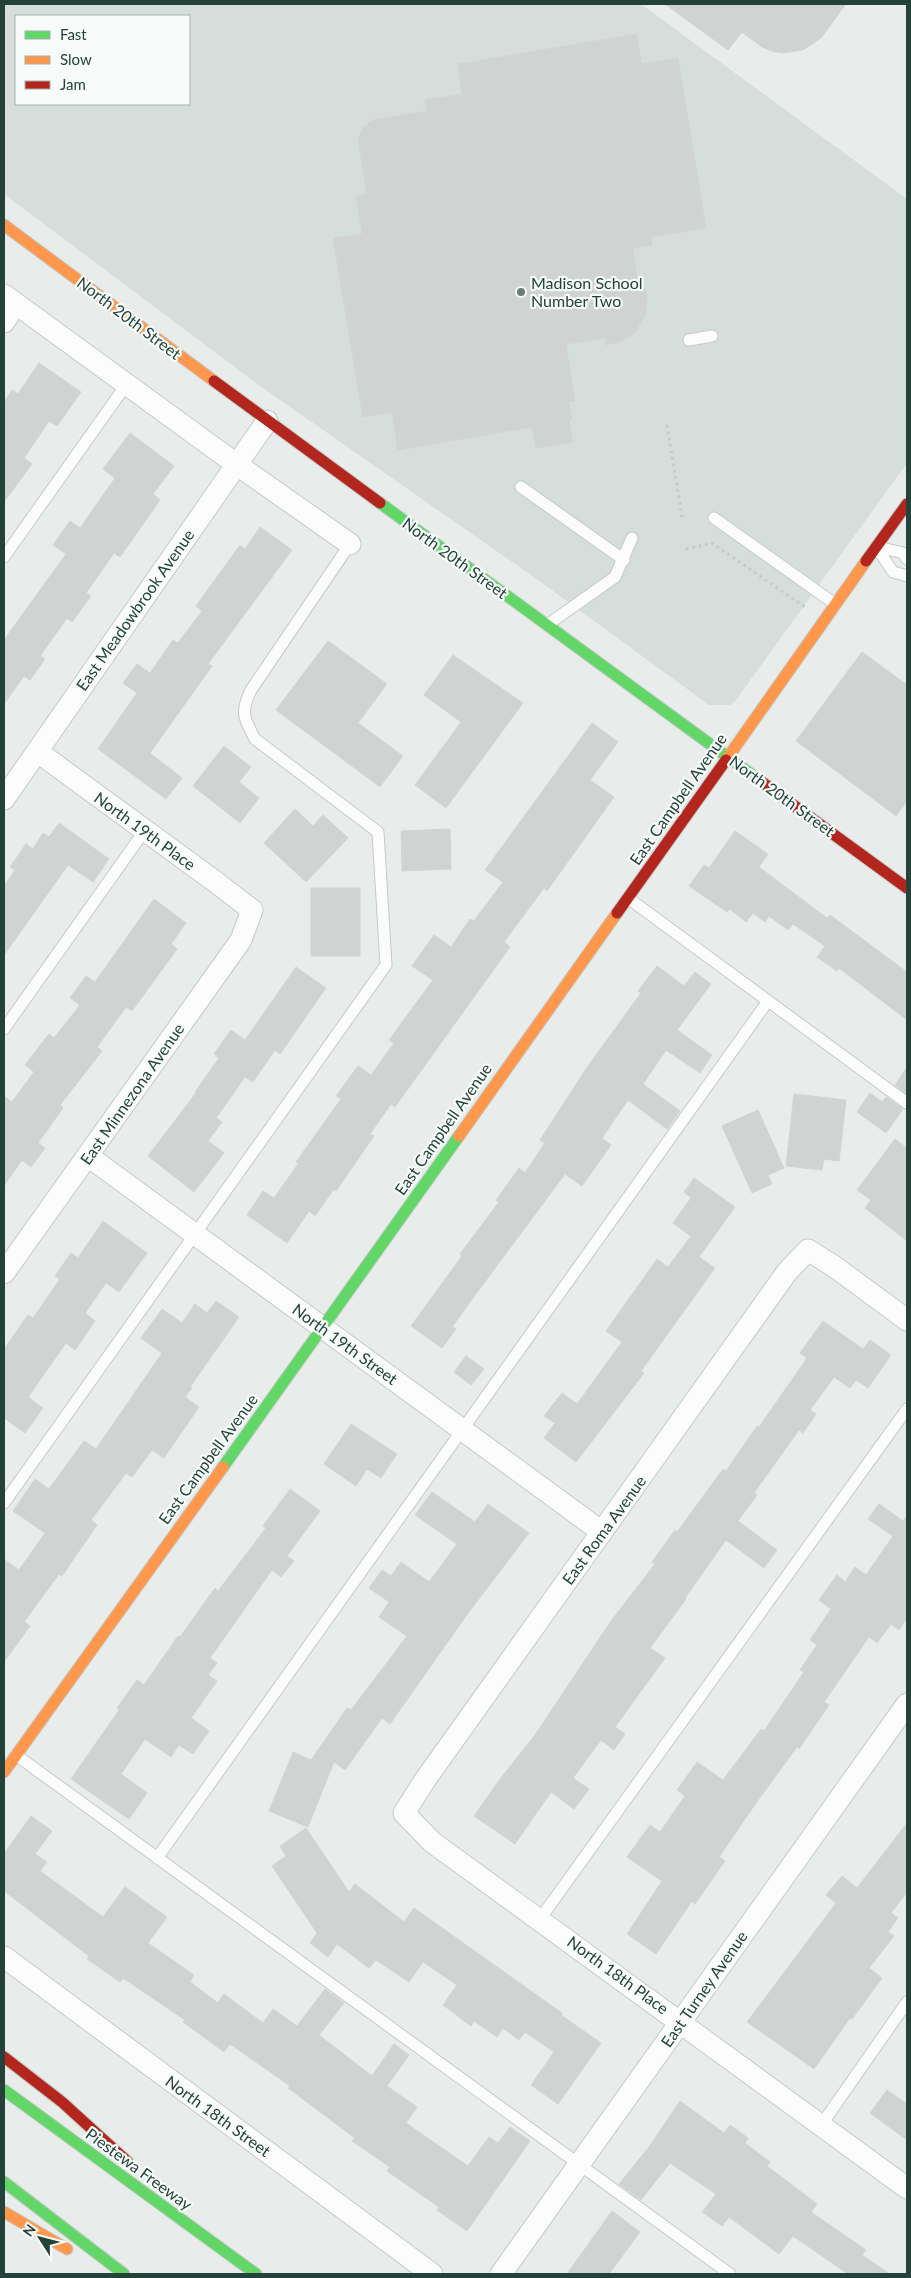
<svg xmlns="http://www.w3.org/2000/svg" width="911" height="2278" viewBox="0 0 911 2278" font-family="Lato,sans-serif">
	<rect width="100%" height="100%" fill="#e8edeb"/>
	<path fill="#d6dedb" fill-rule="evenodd" d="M4,4H641L907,199V463L736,700L730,705H709L538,580L260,386L4,194ZM16,16H189V104H16Z"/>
	<g fill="#cfd4d2" stroke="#d1d6d4">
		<path d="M665,4H846L821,38L803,50L783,53L774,52L762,47L742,32L728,50Z"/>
		<path d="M637,34L641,64L678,58L706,228L651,237L652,245L633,248L639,288L645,287L647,297L646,314L635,332L622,341L605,345V338L566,344L575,401L569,402L572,420L569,421L573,442L536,448L532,427L398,450L392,412L363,417L333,238L362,234L356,196L367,194L358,139L363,128L373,120L427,111L425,100L462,94L458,64Z"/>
		<path d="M39,363L81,392L57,426L49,421L24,458L32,464L4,502V402L12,390L18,394Z"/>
		<path d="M130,433L174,466L153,494L160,500L120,557L114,553L86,593L91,596L72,622L67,618L40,656L45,659L30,680L24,676L4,704V640L66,554L53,545L70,521L80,528L115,478L103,469Z"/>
		<path d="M260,527L292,550L208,664L212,666L150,753L182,778L166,799L98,749L137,693L123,683L137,664L150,673L173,640L178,643L202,611L196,606L240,545L245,549Z"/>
		<path d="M328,641L387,684L358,723L403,756L380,787L276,710Z"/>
		<path d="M862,652L907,685V801L896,816L796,741Z"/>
		<path d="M453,655L523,703L446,808L415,785L461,722L424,695Z"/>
		<path d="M592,723L618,742L590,780L614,797L547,891L544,888L504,942L510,947L395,1107L391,1104L370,1134L374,1136L336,1191L334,1189L315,1216L309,1211L287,1243L247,1215L263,1191L274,1198L298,1164L296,1162L341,1099L336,1096L358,1066L371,1075L394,1043L389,1040L433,980L412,966L434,935L451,947L470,919L474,921L503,882L485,870Z"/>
		<path d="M224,746L251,767L239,782L259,798L240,823L193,786Z"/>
		<path d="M295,809L313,826L323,815L348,838L306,882L264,843Z"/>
		<path d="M59,823L109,859L93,882L68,865L4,955V886L15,870L10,867L26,844L33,849L43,833L49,837Z"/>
		<path d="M450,829L451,869L402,871L401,831Z"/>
		<path d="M735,831L768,854L759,867L827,918L830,915L907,972V1020L839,968L837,971L817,957L825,946L793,924L788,930L769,916L765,922L753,913L746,922L730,909L727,912L689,886L704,865L709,868Z"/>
		<rect x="311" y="888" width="49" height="68"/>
		<path d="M154,899L186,923L171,944L177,949L132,1011L126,1007L97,1047L102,1051L60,1105L63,1108L38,1143L45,1148L31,1167L22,1160L4,1186V1096L12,1102L34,1072L25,1065L49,1034L54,1038L80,1005L70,998L86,976L95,982Z"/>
		<path d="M657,966L684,986L695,972L711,984L677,1030L712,1055L700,1073L666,1050L643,1084L680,1111L667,1129L628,1100L602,1138L611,1145L582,1186L565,1174L473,1298L452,1327L456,1329L442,1348L411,1326L462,1256L460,1254L499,1202L496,1200L519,1168L525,1173L545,1143L540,1140L588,1066L641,993L638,991Z"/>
		<path d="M296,967L326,988L280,1054L275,1050L253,1082L245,1077L216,1118L222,1122L208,1141L224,1153L194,1192L148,1156L196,1093L195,1092L219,1058L214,1054L231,1030L245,1040Z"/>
		<path d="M907,1067V1094L895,1085Z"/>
		<path d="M870,1093L882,1102L886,1097L903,1109L886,1133L857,1112Z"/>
		<path d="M794,1094L846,1100L839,1161L824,1159L822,1170L786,1166Z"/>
		<path d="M758,1110L784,1168L768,1175L772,1184L752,1193L722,1126Z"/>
		<path d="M895,1139L907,1148V1241L865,1208L871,1200L857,1190Z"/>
		<path d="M694,1178L735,1207L699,1257L715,1268L641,1371L644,1373L576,1462L544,1438L555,1423L544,1416L562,1393L577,1404L622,1342L606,1331L657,1259L668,1267L691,1236L673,1223L691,1198L684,1192Z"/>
		<path d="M103,1221L147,1253L119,1292L106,1283L85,1313L95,1321L75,1350L66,1343L28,1397L43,1408L25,1433L4,1418V1349L28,1315L33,1318L60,1279L55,1276L71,1253L78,1258Z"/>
		<path d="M216,1301L239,1317L190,1387L192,1388L185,1397L199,1407L164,1458L152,1450L132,1477L126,1473L91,1520L97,1525L62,1576L59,1574L24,1622L30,1626L4,1662V1559L19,1570L45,1533L13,1511L35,1479L49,1489L84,1441L96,1449L162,1353L141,1338L162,1309L182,1323L195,1304L207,1313Z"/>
		<path d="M823,1321L863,1349L870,1340L891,1355L868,1388L856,1380L850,1388L834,1377L810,1410L816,1414L803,1433L799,1430L754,1493L757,1495L738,1521L777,1550L764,1568L726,1540L685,1598L686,1599L650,1648L665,1658L615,1727L625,1734L614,1750L601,1740L573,1778L589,1789L574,1809L551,1792L515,1844L474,1816L500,1779L535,1735L611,1621L655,1564L652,1562L675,1530L677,1532L723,1469L726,1471L757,1426L759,1427L807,1358L800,1353Z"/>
		<path d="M466,1356L484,1369L471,1385L454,1372Z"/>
		<path d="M351,1424L397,1454L381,1478L367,1469L356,1486L324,1464Z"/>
		<path d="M290,1489L320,1511L287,1556L294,1561L281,1577L272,1570L210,1658L217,1663L208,1675L217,1681L191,1718L209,1731L193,1754L179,1745L171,1757L145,1739L121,1774L147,1793L129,1819L71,1779L119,1710L117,1708L137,1680L144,1685L178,1636L180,1637L215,1588L218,1591L266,1528L263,1526Z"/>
		<path d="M432,1492L475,1522L488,1504L529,1533L466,1616L390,1724L382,1718L345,1770L334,1762L308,1827L269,1811L293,1752L311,1760L347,1708L351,1710L407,1636L379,1617L389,1602L369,1588L382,1570L391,1576L401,1562L429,1582L457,1544L415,1515Z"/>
		<path d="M879,1504L903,1521L907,1516V1618L899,1630L891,1624L877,1643L869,1637L824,1702L829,1705L799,1749L797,1747L756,1803L719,1857L725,1861L695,1904L692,1901L656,1954L627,1934L662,1881L627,1857L650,1825L660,1832L685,1796L677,1790L697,1762L723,1780L761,1729L764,1731L804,1672L800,1670L817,1645L810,1640L831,1609L819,1600L837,1575L845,1582L855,1567L866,1575L893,1536L868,1519Z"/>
		<path d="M31,1816L52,1831L35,1854L47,1862L40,1871L103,1917L125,1887L167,1917L148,1943L194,1975L190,1982L218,2003L224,1994L263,2023L273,2009L297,2026L325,1989L344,2003L319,2035L372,2076L394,2044L409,2055L387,2086L417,2107L406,2123L468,2166L489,2137L498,2143L510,2127L530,2141L467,2231L437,2210L439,2207L387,2171L390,2167L352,2141L355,2138L288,2088L290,2086L230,2044L224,2052L183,2022L185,2020L123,1978L120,1982L87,1959L89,1956L4,1891V1854Z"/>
		<path d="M907,1823V1892L891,1913L898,1918L888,1932L894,1936L869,1968L882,1978L852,2019L850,2018L814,2069L747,2022L836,1903L826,1895L842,1876L857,1888Z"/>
		<path d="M306,1828L349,1892L355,1884L404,1922L414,1908L562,2013L561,2015L601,2043L558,2104L531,2085L554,2052L525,2032L519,2040L503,2028L497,2037L474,2021L471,2026L443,2005L457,1985L423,1962L409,1982L376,1960L369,1968L337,1944L328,1957L310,1943L317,1933L272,1866L286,1856L280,1846Z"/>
		<path d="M887,2090L907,2104V2140L870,2113Z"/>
		<path d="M680,2101L724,2133L730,2125L748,2138L745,2143L770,2162L767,2166L817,2204L811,2212L866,2250L862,2255L890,2274H848L793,2236L779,2254L729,2217L722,2226L702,2212L716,2194L670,2163L641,2200L619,2184L649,2147Z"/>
		<path d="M612,2211L640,2232L609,2274H567Z"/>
	</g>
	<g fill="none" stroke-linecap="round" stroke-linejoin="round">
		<defs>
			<g id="lane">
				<path d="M689,340L712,336"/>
				<path d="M521,487L624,560"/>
				<path d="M714,518L835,604"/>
				<path d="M878,547L903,553L907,559"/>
				<path d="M877,548L893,572L907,576"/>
				<path d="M4,557L126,385"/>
				<path d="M547,625L615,577L632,538"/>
				<path d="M628,898L907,1103"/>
				<path d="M4,1029L145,830"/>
				<path d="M4,1503L386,965L378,832L255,739C244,719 240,712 251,690L350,544"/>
				<path d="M16,1755L730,2274"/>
				<path d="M157,1858L768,1001"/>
				<path d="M540,1919L907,1409"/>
				<path d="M822,2124L907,2002"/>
			</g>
			<g id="street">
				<path d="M4,295L236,464L350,544"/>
				<path d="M4,322L16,304"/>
				<path d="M4,799L267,421"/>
				<path d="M88,1156L602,1532"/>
				<path d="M4,1273L241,940L252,910L217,883L38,752"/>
				<path d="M907,1320L835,1267L808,1250L787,1272L425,1780L404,1813L432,1842L907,2188"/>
				<path d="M4,1957L432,2274"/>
				<path d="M501,2274L907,1704"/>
			</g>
			<g id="fast">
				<path d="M380,503L755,777"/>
				<path d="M223,1467L459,1136"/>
				<path d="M4,2090L256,2274"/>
				<path d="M4,2182L124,2274"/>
			</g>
			<g id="slow">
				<path d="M4,225L214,381"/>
				<path d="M726,760L866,561"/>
				<path d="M459,1136L617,913"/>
				<path d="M4,1772L223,1467"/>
				<path d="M4,2212L67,2249"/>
			</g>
			<g id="jam">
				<path d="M214,381L380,503"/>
				<path d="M866,561L907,504"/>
				<path d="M755,777L907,888"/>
				<path d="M617,913L726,760"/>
				<path d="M4,2057L62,2102L128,2162"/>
			</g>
		</defs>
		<use href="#lane" stroke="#c5cac8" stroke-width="13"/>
		<use href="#street" stroke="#c5cac8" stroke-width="23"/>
		<use href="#fast" stroke="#c3cbc8" stroke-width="13"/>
		<use href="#slow" stroke="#c3cbc8" stroke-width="13"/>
		<use href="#jam" stroke="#c3cbc8" stroke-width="13"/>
		<g stroke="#c3ccca" stroke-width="3" stroke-dasharray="2.5 4" stroke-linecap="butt">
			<path d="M667,425L682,517"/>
			<path d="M686,549L712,543L805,607"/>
		</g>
		<use href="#lane" stroke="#fcfcfc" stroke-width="11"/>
		<use href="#street" stroke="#fcfcfc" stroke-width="21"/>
		<use href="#fast" stroke="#63d668" stroke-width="11"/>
		<use href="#slow" stroke="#ff974d" stroke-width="11"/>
		<use href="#jam" stroke="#b3261e" stroke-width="11"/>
	</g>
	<circle fill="#697e78" stroke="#f7fbf9" stroke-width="2" cx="521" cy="292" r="5"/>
	<g text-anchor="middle" stroke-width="4.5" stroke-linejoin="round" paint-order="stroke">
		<g font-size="16" fill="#24423a" stroke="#f7fbf9" text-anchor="start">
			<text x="531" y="289">Madison School<tspan x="531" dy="18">Number Two</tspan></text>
		</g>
		<g font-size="16" fill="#24423a" stroke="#f7fbf9">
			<text transform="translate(129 318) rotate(37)" y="6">North 20th Street</text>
			<text transform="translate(455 558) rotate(36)" y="6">North 20th Street</text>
			<text transform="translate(135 610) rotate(-55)" y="6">East Meadowbrook Avenue</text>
			<text transform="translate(782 796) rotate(36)" y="6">North 20th Street</text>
			<text transform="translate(678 799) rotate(-55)" y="6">East Campbell Avenue</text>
			<text transform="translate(145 831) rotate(36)" y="6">North 19th Place</text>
			<text transform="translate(132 1094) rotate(-55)" y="6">East Minnezona Avenue</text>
			<text transform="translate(443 1129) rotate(-55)" y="6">East Campbell Avenue</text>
			<text transform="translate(345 1344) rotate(36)" y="6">North 19th Street</text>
			<text transform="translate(208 1459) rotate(-54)" y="6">East Campbell Avenue</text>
			<text transform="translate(604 1530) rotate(-54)" y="6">East Roma Avenue</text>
			<text transform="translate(618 1975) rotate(36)" y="6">North 18th Place</text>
			<text transform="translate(704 1989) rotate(-55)" y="6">East Turney Avenue</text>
			<text transform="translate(218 2116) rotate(36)" y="6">North 18th Street</text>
			<text transform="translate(139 2169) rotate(36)" y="6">Piestewa Freeway</text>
		</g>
	</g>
	<rect width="911" height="2278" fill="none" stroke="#24423a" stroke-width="10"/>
	<rect x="15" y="15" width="175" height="90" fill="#f7fbf9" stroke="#a3b1ad"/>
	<rect x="25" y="31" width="25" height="8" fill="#63d668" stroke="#a3b1ad"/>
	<text x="60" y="40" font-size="15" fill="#24423a">Fast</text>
	<rect x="25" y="56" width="25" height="8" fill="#ff974d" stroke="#a3b1ad"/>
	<text x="60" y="65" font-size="15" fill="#24423a">Slow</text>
	<rect x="25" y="81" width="25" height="8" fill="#b3261e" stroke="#a3b1ad"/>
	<text x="60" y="90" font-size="15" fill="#24423a">Jam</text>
	<g transform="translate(40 2238) rotate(306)" stroke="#f7fbf9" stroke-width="4" paint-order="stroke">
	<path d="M0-4L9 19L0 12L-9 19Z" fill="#24423a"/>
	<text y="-8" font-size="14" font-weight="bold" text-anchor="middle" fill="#24423a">N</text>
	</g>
</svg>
